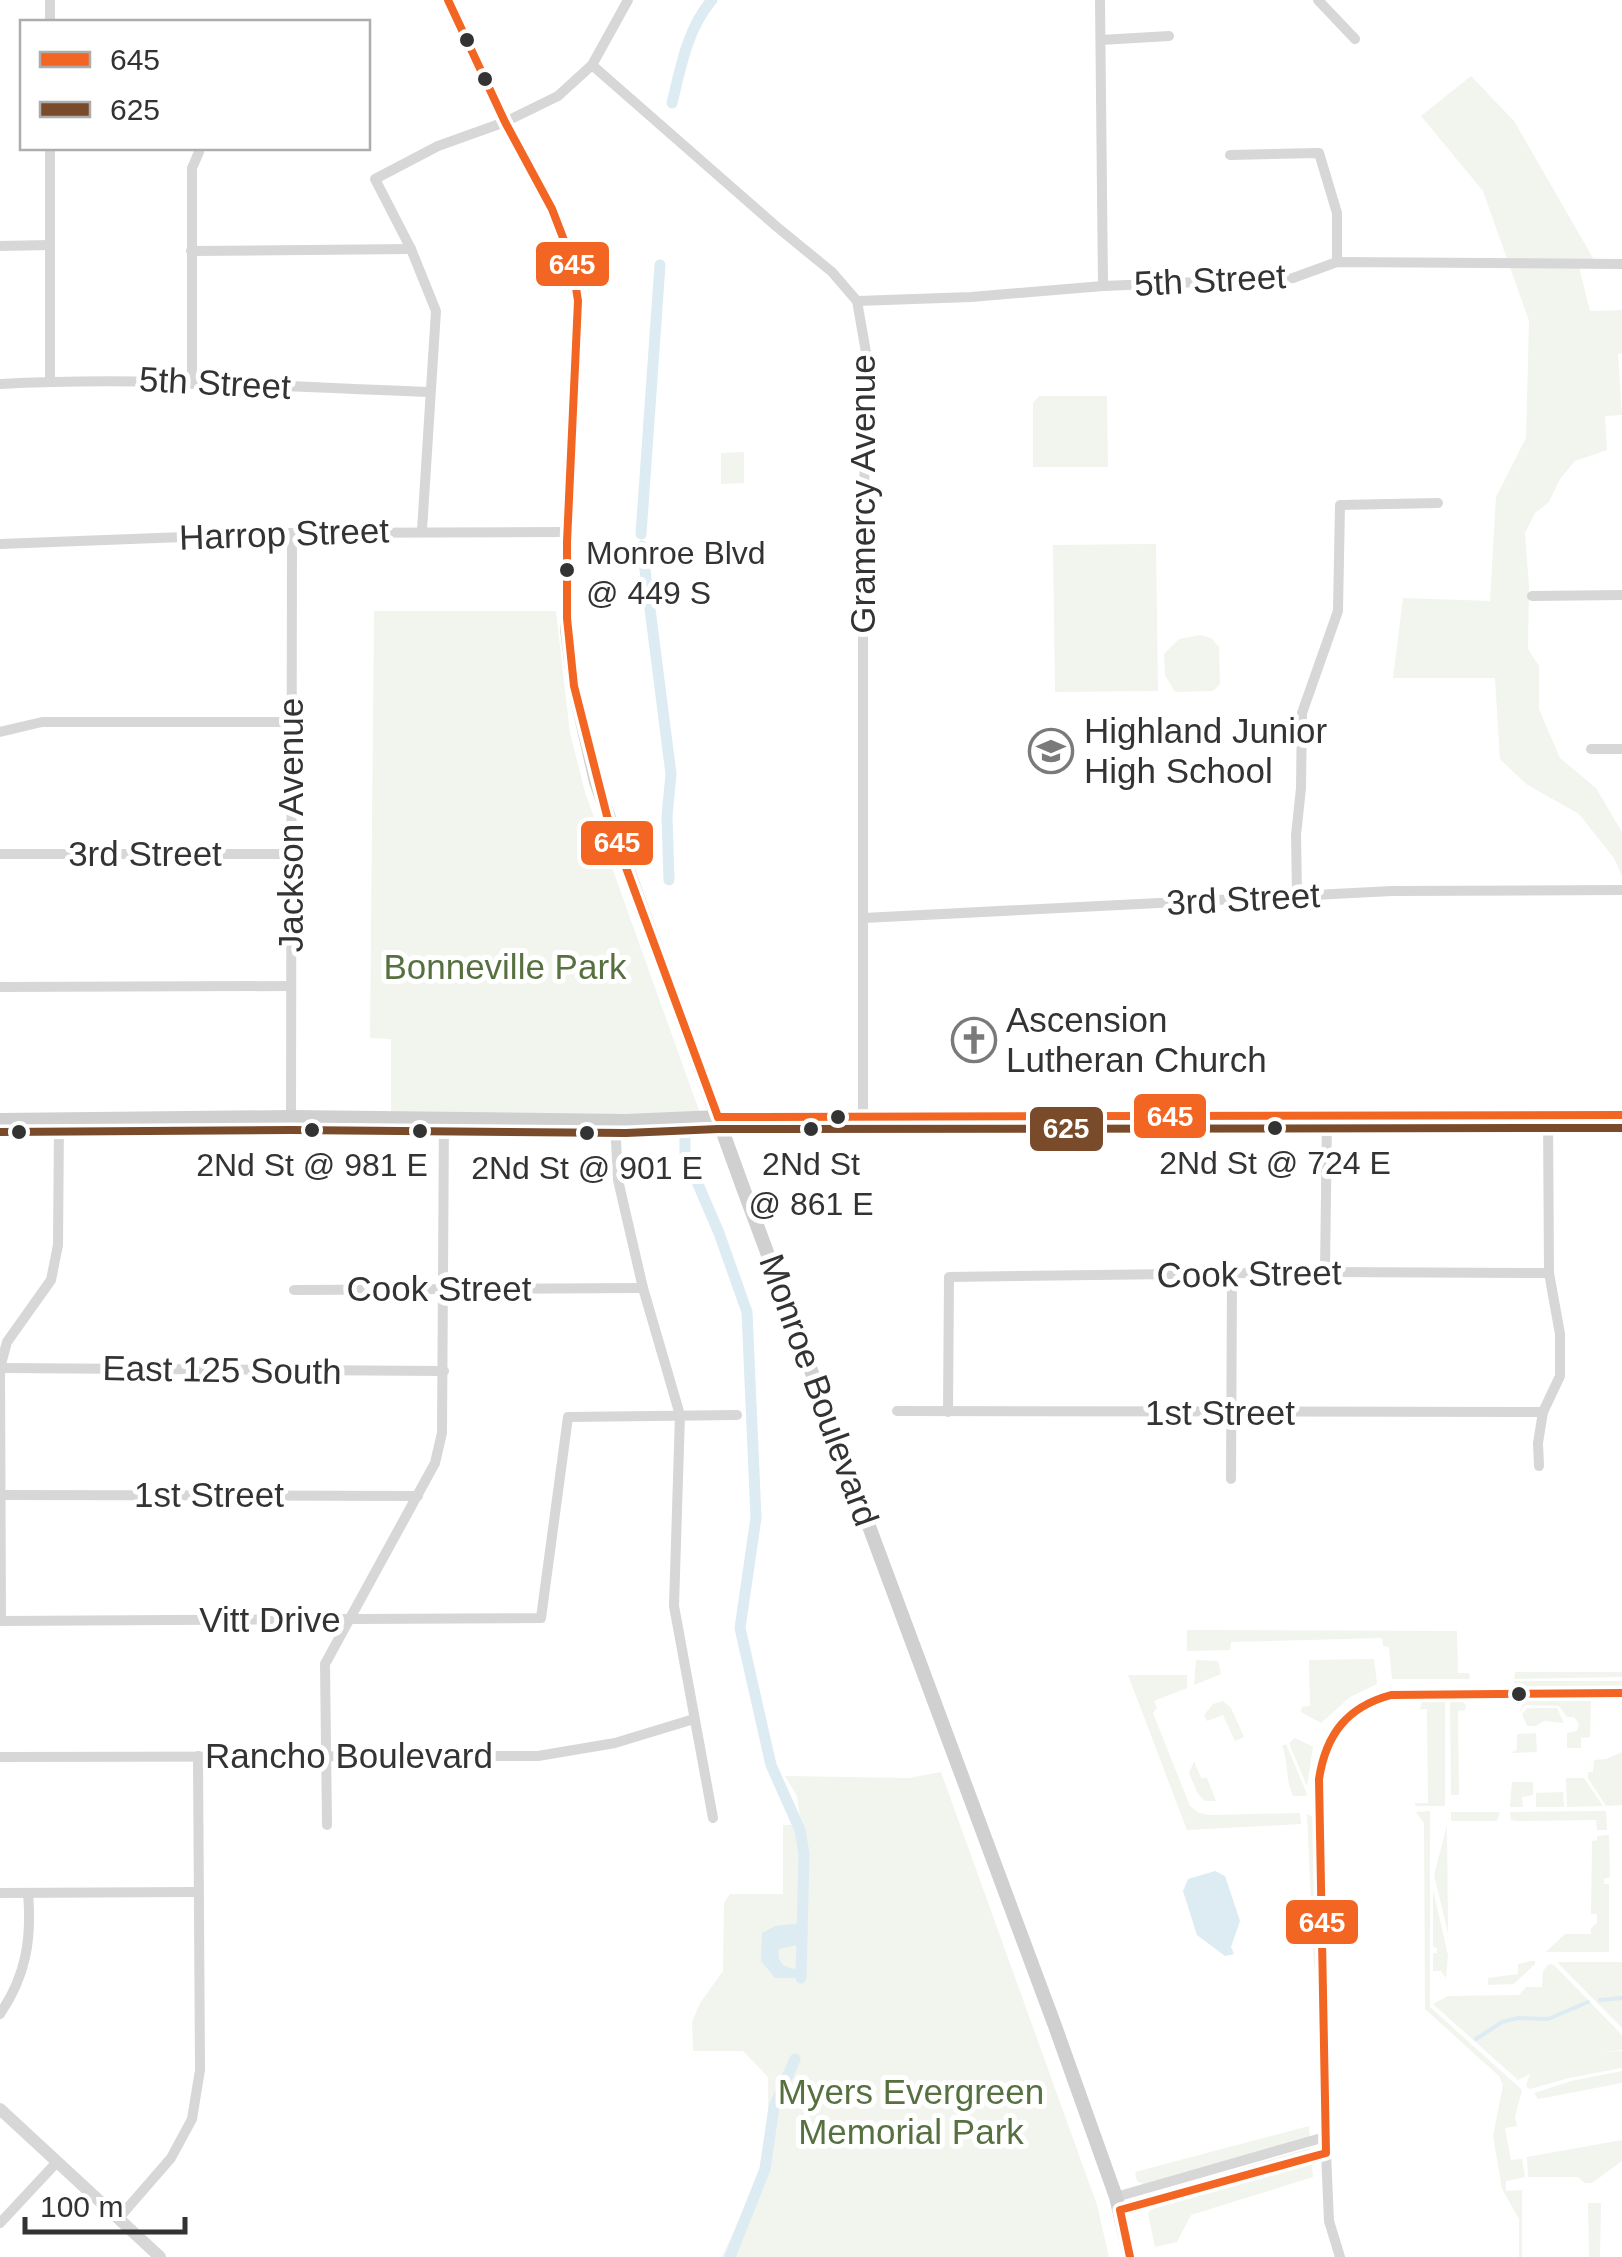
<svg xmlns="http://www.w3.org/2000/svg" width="1622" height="2257" viewBox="0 0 1622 2257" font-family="Helvetica,sans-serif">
	<rect width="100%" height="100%" fill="#fff"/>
	<g fill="#f1f5ed">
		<path d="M1471,76L1514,121L1593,258L1579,267L1590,311L1622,310V353L1618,354L1622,415L1605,416L1607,450L1575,461L1560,479L1549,502L1535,513L1525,533L1529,586L1528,649L1539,666V709L1560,758L1596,788L1622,832V876L1614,858L1579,814L1526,784L1500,759L1495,678H1393L1403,598L1490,601L1496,497L1526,438L1529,321L1483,191L1421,116Z"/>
		<path d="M1039,396H1107L1108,467H1033V403Z"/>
		<path d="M744,452V483L721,484V453Z"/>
		<path d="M1156,544L1158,691L1055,692L1053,545Z"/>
		<path d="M374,611H556L570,733L585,792L701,1116L391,1113V1039L370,1038Z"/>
		<path d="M1200,635L1211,638L1219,647L1220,684L1213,691L1175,692L1165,675L1164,654L1179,639Z"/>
		<path d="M1187,1630L1457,1631L1458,1673H1469L1470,1679H1392L1389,1647L1383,1646L1382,1638L1231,1642L1230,1650L1187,1651Z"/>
		<path d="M1374,1659L1377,1684L1350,1697L1321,1723L1301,1712L1302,1707L1310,1706L1309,1660Z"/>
		<path d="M1196,1660L1218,1661L1221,1674L1194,1685Z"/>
		<path d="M1515,1672H1622V1677L1514,1679Z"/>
		<path d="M1128,1675H1187V1688L1154,1701L1157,1708L1153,1713L1190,1806L1199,1813L1210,1815L1300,1813L1301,1824L1187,1830Z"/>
		<path d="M1514,1681H1622V1686L1515,1687Z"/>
		<path d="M1223,1701L1231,1708L1244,1737L1235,1741L1223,1715L1207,1721L1204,1715L1213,1704Z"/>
		<path d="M1422,1701L1445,1702V1806H1415V1803H1428L1427,1709H1420Z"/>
		<path d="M1524,1701H1591L1590,1737L1581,1738V1748H1567V1733L1577,1731L1579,1724L1574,1717H1567L1559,1706L1525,1705L1519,1713Z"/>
		<path d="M1450,1702H1463L1466,1705L1465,1710L1458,1711L1459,1795H1451Z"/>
		<path d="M1527,1708H1557L1564,1723L1544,1721L1536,1726H1527L1522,1714Z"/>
		<path d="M1536,1733L1537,1752L1510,1753L1517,1750V1734Z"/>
		<path d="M1295,1738L1313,1747L1307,1786L1289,1743Z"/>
		<path d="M1286,1744L1307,1794L1305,1796H1293C1285,1779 1289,1762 1282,1746Z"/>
		<path d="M1622,1752V1805L1606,1806L1588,1778V1772H1593L1594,1760L1606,1759Z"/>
		<path d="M1194,1761L1201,1778H1207L1216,1801H1205L1198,1794L1189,1773Z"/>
		<path d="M941,1772L1097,2205L1109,2257H722L758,2177L768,2118V2077L743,2051H693L692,2022L700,2003L723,1971L724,1903L730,1894H783V1825H801L797,1796L785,1776L909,1778Z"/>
		<path d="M1566,1778H1584L1603,1806L1567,1807Z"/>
		<path d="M1512,1782H1533V1795L1522,1797L1523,1807H1510Z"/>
		<path d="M1563,1792L1564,1807H1536V1793Z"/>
		<path d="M1430,1811V2007L1522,2090L1515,2117L1517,2126L1505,2128L1511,2160L1522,2159L1525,2177L1506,2181V2191L1522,2190V2257H1519V2219L1502,2189L1493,2136L1503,2085L1499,2076L1425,2009L1424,1823L1416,1812Z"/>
		<path d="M1606,1811L1607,1830H1597L1596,1820L1516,1821L1511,1820L1510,1812Z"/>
		<path d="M1451,1812H1500L1497,1821H1451Z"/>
		<path d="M1307,1814L1316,1818L1319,1965L1314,1967Z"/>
		<path d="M1447,1826L1448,1933L1434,1875Z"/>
		<path d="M1609,1835L1610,1877L1604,1879V1884H1609V1952H1546L1565,1934H1591V1928L1597,1923V1914H1591L1592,1841L1597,1840V1836Z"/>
		<path d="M1433,1890L1448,1955L1446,1978L1441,1971H1433V1953H1437V1948L1433,1947Z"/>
		<path d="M1531,1961H1535V1964L1514,1984L1488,1985V1978L1518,1974V1964Z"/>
		<path d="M1557,1962H1622V2028Z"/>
		<path d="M1549,1964L1554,1965L1622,2035V2050L1602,2052L1622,2051V2068L1569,2078L1530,2089L1526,2086L1530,2074L1518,2080L1433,2004L1448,1996L1519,1995L1526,1987H1542L1543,1971Z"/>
		<path d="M1622,2071V2083L1538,2099L1534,2093L1571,2081Z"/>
		<path d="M1309,2126L1310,2137L1145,2185L1137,2181L1135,2172Z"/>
		<path d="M1622,2140V2161L1592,2183H1585L1578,2177H1528L1527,2157Z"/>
		<path d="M1310,2148V2153L1156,2198L1154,2194Z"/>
		<path d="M1306,2164H1312L1313,2177L1191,2215L1177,2242L1155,2247L1148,2213L1152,2209Z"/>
		<path d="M1588,2203H1601L1600,2257H1589Z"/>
	</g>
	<g fill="#ddebf3">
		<path d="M1215,1871L1225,1876L1240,1921L1231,1947L1234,1954L1225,1956L1197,1935L1183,1891L1188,1879Z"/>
		<path d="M802,1923V1944L779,1949C776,1965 788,1969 801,1969V1978H775L761,1961L762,1933L775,1926Z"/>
	</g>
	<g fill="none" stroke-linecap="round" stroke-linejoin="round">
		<g stroke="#ddebf3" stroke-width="4">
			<path d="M1600,2000L1622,1998"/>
			<path d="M1476,2039L1502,2022L1518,2018L1548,2019L1588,2002"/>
		</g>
		<g stroke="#ddebf3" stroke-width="11">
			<path d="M672,103C681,67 687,29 712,0"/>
			<path d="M641,534L660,265"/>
			<path d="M642,546L671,774L667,816L669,880"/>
			<path d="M685,1136V1154L719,1233L747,1312L756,1518L740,1628L771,1765L800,1830L804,1854L801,1978"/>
			<path d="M730,2257L765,2169L774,2107L795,2059"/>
		</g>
		<g stroke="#d7d7d7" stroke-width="10">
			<path d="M1100,0L1103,286"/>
			<path d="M1318,0L1355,39"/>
			<path d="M50,22V0"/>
			<path d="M1101,40L1169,36"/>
			<path d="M592,65L777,227L832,272L857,301L867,358L863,540V1117"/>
			<path d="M50,148V381"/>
			<path d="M1230,155L1319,153L1337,213V262"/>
			<path d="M0,246L50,245"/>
			<path d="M191,251L411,249"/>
			<path d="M857,301L971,297L1103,286L1293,278L1337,262L1622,264"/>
			<path d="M0,384C143,376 287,387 430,392"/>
			<path d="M192,384V168L199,152"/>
			<path d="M422,530L436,311L411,249L375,179L438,146L505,122L558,96L592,65L628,0"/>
			<path d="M0,544L292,533L567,532"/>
			<path d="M1532,596L1622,595"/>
			<path d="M0,732L42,722H291"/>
			<path d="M1591,749H1622"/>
			<path d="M0,854H291"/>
			<path d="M1297,895L1296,835L1301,788L1302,713L1338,611L1340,505L1438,503"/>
			<path d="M864,918L1392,891L1622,890"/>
			<path d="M0,987L291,986"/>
			<path d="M291,1117L292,533"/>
			<path d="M615,1121L618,1180L643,1288L680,1415L674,1606L713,1818"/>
			<path d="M1325,1272L1327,1116"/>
			<path d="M294,1290L643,1288"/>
			<path d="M0,1368L444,1371"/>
			<path d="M897,1411L1543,1412"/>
			<path d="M948,1412L949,1277L1325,1272L1549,1273"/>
			<path d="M1539,1466L1538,1443L1543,1412L1560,1376V1334L1549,1273L1548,1115"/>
			<path d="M1231,1479L1232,1274"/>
			<path d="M0,1495L418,1496"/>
			<path d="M0,1621L541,1618L568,1417L737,1415"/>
			<path d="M1,1621L0,1368L7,1342L51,1280L58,1245L59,1120"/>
			<path d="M0,1757L538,1756L615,1743L694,1719"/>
			<path d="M327,1825L325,1664L435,1463L442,1433L444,1118"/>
			<path d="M0,1893L197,1892"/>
			<path d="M0,2014C26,1976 32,1939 28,1893"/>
			<path d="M1116,2197L1325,2137"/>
			<path d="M1120,2210L1326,2153"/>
			<path d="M118,2219L171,2158L192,2119L200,2070L198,1756"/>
			<path d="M0,2223L57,2162"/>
			<path d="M1340,2257L1329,2221L1326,2153L1319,1779C1323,1734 1347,1704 1391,1695L1622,1693"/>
		</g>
		<path stroke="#d7d7d7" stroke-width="12" d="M0,2109L160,2257"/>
		<g stroke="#d0d0d0" stroke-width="14">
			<path d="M448,0L505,122L552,209L572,261L578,301L567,542V630L574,686L596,782L742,1185L1055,2026L1116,2197L1130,2257"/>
			<path d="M0,1120L291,1117L626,1121L718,1117L1622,1115"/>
		</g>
		<defs>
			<g id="bus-1">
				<path d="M448,0L505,122L552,209L572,261L578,301L567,542V618L574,686L607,816L718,1117"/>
				<path d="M718,1117L1622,1115"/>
				<path d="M1130,2257L1120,2210L1326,2153L1319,1779C1326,1734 1347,1707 1391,1695L1622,1693"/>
			</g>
			<path id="bus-2" d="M0,1132L291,1130L626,1133L718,1129L1622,1128"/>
		</defs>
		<use href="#bus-1" stroke="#fff" stroke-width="15"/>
		<use href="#bus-2" stroke="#fff" stroke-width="15"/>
		<use href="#bus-1" stroke="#f26522" stroke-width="8"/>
		<use href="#bus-2" stroke="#7a4b2a" stroke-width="8"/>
	</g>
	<defs>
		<symbol id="school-ring" viewBox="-11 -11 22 22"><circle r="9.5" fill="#fff" stroke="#7a7a7a" stroke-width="1.5"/><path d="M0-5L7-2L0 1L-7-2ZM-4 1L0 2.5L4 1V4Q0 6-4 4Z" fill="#7a7a7a"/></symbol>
		<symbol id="church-ring" viewBox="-11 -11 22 22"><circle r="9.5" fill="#fff" stroke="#7a7a7a" stroke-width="1.5"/><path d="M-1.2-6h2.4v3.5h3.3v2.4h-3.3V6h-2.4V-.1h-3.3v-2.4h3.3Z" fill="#7a7a7a"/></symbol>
	</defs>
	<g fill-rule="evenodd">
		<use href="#school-ring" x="1026" y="726" width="50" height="50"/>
		<use href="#church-ring" x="949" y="1015" width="50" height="50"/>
	</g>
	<g fill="#333" stroke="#fff" stroke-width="4">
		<circle cx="467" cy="40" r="9"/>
		<circle cx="485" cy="79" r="9"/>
		<circle cx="567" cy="570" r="9"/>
		<circle cx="838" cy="1117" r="9"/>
		<circle cx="1275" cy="1128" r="9"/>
		<circle cx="811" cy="1129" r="9"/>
		<circle cx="312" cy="1130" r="9"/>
		<circle cx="420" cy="1131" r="9"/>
		<circle cx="19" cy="1132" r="9"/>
		<circle cx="587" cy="1133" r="9"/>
		<circle cx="1519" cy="1694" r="9"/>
	</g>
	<g text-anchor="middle" stroke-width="10" stroke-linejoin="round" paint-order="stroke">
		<g font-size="32" fill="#333" stroke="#fff">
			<text x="586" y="564" text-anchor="start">Monroe Blvd<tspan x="586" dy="40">@ 449 S</tspan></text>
			<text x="1275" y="1174">2Nd St @ 724 E</text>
			<text x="811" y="1175">2Nd St<tspan x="811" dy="40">@ 861 E</tspan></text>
			<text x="312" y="1176">2Nd St @ 981 E</text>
			<text x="587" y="1179">2Nd St @ 901 E</text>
		</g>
		<g font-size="35" fill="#333" stroke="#fff">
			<text transform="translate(1210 280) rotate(-3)" y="12">5th Street</text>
			<text transform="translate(215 383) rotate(3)" y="12">5th Street</text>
			<text transform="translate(863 494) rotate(-90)" y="12">Gramercy Avenue</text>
			<text transform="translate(284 534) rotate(-2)" y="12">Harrop Street</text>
			<text transform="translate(291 825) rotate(-90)" y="12">Jackson Avenue</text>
			<text x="145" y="866">3rd Street</text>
			<text transform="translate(1243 899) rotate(-3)" y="12">3rd Street</text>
			<text transform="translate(1249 1274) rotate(-1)" y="12">Cook Street</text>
			<text x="439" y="1301">Cook Street</text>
			<text transform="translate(222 1370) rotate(1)" y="12">East 125 South</text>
			<text transform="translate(819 1390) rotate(70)" y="12">Monroe Boulevard</text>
			<text x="1220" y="1425">1st Street</text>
			<text x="209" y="1507">1st Street</text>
			<text x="270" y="1632">Vitt Drive</text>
			<text x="349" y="1768">Rancho Boulevard</text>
		</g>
		<g font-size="35" fill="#333" stroke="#fff" text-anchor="start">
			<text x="1084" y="743">Highland Junior<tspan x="1084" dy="40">High School</tspan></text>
			<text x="1006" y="1032">Ascension<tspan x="1006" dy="40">Lutheran Church</tspan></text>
		</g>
		<g font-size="35" fill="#56703f" stroke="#fff">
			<text x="505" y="979">Bonneville Park</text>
			<text x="911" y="2104">Myers Evergreen<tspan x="911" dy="40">Memorial Park</tspan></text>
		</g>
	</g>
	<g stroke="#fff" stroke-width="4">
		<rect x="534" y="240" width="77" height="48" rx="10" fill="#f26522"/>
		<rect x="579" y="819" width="76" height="48" rx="10" fill="#f26522"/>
		<rect x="1132" y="1092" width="76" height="48" rx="10" fill="#f26522"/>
		<rect x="1028" y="1105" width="77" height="48" rx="10" fill="#7a4b2a"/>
		<rect x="1284" y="1898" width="76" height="48" rx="10" fill="#f26522"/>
	</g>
	<g font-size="28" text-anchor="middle" font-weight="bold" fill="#fff">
		<text x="572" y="274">645</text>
		<text x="617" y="852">645</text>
		<text x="1170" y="1126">645</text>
		<text x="1066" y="1138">625</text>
		<text x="1322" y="1932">645</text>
	</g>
	<rect x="20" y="20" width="350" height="130" fill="#ffffff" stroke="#adadad" stroke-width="2.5"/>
	<rect x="40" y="52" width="50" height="15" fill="#f26522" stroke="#adadad" stroke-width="2.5"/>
	<text x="110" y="70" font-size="30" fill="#333333">645</text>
	<rect x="40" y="102" width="50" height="15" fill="#7a4b2a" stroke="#adadad" stroke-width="2.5"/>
	<text x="110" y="120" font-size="30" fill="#333333">625</text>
	<path d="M25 2217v15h160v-15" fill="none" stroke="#333333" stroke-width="5"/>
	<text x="40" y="2217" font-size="30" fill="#333333" stroke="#ffffff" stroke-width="8" paint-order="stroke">100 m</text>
</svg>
